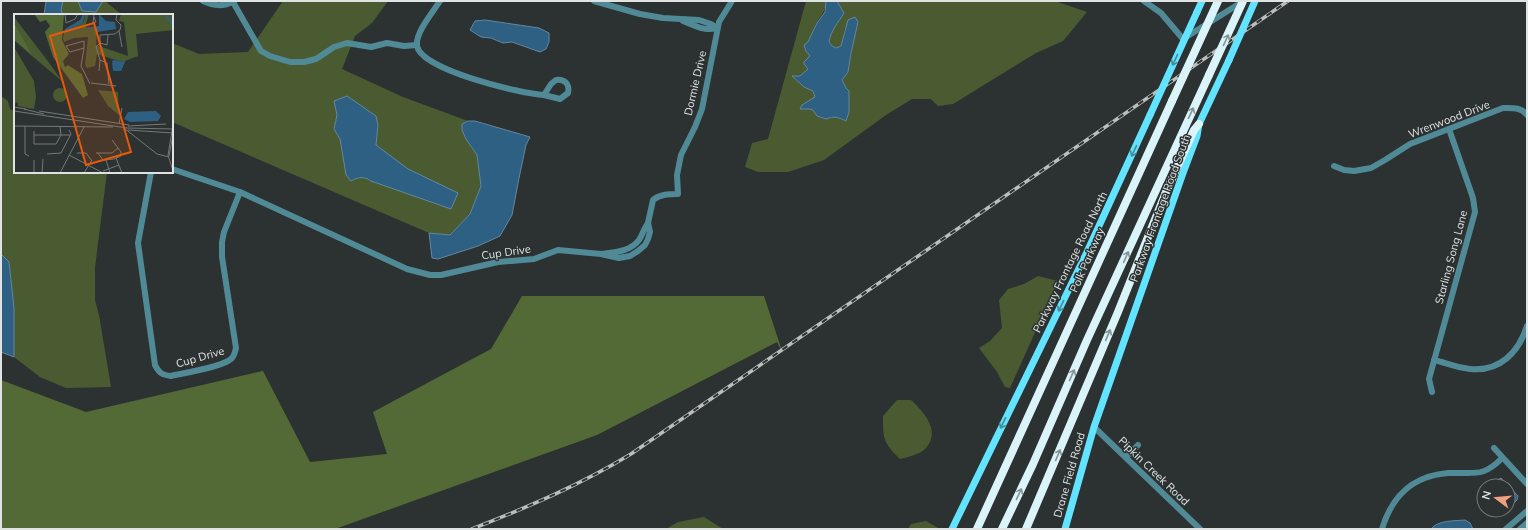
<svg xmlns="http://www.w3.org/2000/svg" width="1528" height="530" viewBox="0 0 1528 530" font-family="Mulish,sans-serif">
	<rect width="100%" height="100%" fill="#2c3231"/>
	<g fill="#4a5b32">
		<path d="M63,1H78L82,11L96,12L103,1H105L122,15H63L61,10Z"/>
		<path d="M283,1H388L372,23L355,36L342,69L403,97L468,121L462,124L466,139L477,155L481,186L470,214L450,235L429,233L172,122V43L199,54L248,52Z"/>
		<path d="M806,1H826C825,14 822,13 816,24C812,33 808,42 806,51L810,56L804,62L809,69L800,76H792L804,87L813,91L815,98L802,105L800,109H809L813,110L817,116L826,119C834,116 838,117 846,121L848,89L846,88L842,80L848,72L853,43L845,28L841,46L836,48L832,46L829,42L833,28L844,13L837,1H1055L1087,12L1063,41L1036,53L953,104L938,106L931,99H912L886,115L824,160L788,172H758L745,167L752,143L768,139Z"/>
		<path d="M1,96L8,101L10,109L15,111V172H107L95,267V300L99,315L111,387L66,388L40,377L14,357V308L9,262L1,254Z"/>
		<path d="M1038,276L1058,281L1010,388L1005,387L997,372L979,348L990,341L1002,328L999,300L1008,289L1024,284Z"/>
		<path d="M897,400H911C924,412 941,431 926,448C921,454 908,457 900,459C883,442 883,439 883,416Z"/>
		<path d="M704,517L723,529H666L678,522Z"/>
		<path d="M926,521L940,529H908L911,524Z"/>
	</g>
	<path fill="#546a36" d="M522,296H764L783,354L777,342L597,435L335,529H1V380L86,412L263,371L310,462L387,454L373,412L491,349Z"/>
	<g fill="#2e6084" stroke="#6387a0">
		<path d="M46,1H63L61,10L63,15H44Z"/>
		<path d="M78,1H103L96,12L82,11Z"/>
		<path d="M826,1H837L844,13C838,23 831,30 829,42L832,46L836,48L841,46L848,20L855,17L858,22L851,53L848,72L842,80L846,88L849,91V112L846,121C838,117 834,116 826,119L817,116L813,110L809,109H800L802,105L815,97L813,91L804,87L792,76H800L808,69L804,64V62L810,56L806,51L804,45L808,42L817,23L825,12Z"/>
		<path d="M485,20L539,28L549,33V42L546,49L540,52L512,42L503,43L491,38L481,37L470,30L475,21Z"/>
		<path d="M347,96L376,116L378,125L376,145L408,169L458,193L451,209L371,181C364,176 358,177 351,181L346,175L340,139L334,129L337,115L334,101Z"/>
		<path d="M468,121H475L530,137L526,145L519,178L512,215L500,236L478,246L438,259L432,258L429,233L450,235L470,214L481,186L477,155L466,139L462,130V124Z"/>
		<path d="M1,254L9,262L14,308V357L1,352Z"/>
		<path d="M1501,478L1518,496L1517,500L1508,509V486H1493V483Z"/>
		<path d="M1465,520L1470,523L1473,529H1431C1438,520 1454,521 1465,520Z"/>
	</g>
	<g fill="none" stroke-linecap="round" stroke-linejoin="round">
		<g stroke="#518a97" stroke-width="6">
			<path d="M203,1C214,6 223,7 234,1"/>
			<path d="M440,1C433,12 415,33 417,46C421,70 522,94 544,95"/>
			<path d="M594,1L640,14L663,18L699,20L711,24L717,28"/>
			<path d="M1144,1L1161,13L1183,39L1242,2"/>
			<path d="M233,2L261,51L270,56L290,62H304L316,59L334,47L347,43L371,47L387,43L404,46L417,45"/>
			<path d="M683,21C695,26 703,31 717,28"/>
			<path d="M556,80C565,79 570,84 568,93L560,99L544,95L551,84Z"/>
			<path d="M1334,166L1344,170L1354,171L1371,168L1385,160L1410,144L1503,108C1513,108 1521,107 1527,115"/>
			<path d="M172,169L240,192L407,269L430,275H441L498,262L534,259L558,250L601,254L619,258L630,256L638,251L645,245L648,239L650,232L648,223C644,228 643,234 639,240C630,252 614,252 601,254"/>
			<path d="M151,172L138,243L155,365C159,373 162,375 171,376C184,373 222,367 231,359C234,357 235,352 236,348L222,257V242L224,232L240,192"/>
			<path d="M648,223L653,200C660,194 669,194 678,194L677,175L681,155L695,127L702,109L719,22L732,1"/>
			<path d="M1434,360C1446,363 1458,368 1470,369C1500,372 1519,352 1527,326"/>
			<path d="M1432,392L1429,379L1475,212L1473,198L1449,129"/>
			<path d="M1094,427L1200,529"/>
			<path d="M1494,448L1527,484"/>
			<path d="M1126,457L1138,445"/>
			<path d="M1382,529C1392,496 1412,476 1448,473C1474,472 1483,478 1502,458"/>
			<path d="M1506,529L1527,511"/>
			<path d="M1520,529L1527,523"/>
		</g>
		<g stroke="#62e3ff" stroke-width="7">
			<path d="M1197,12L1202,1"/>
			<path d="M952,529L1087,252L1150,115"/>
			<path d="M1065,529L1094,427L1183,173L1197,136L1199,124L1229,60"/>
		</g>
		<g stroke="#dbf4fa" stroke-width="8">
			<path d="M977,529L1172,101"/>
			<path d="M1002,529L1033,464L1087,340L1209,75"/>
			<path d="M1026,529L1118,312L1166,192L1194,130L1199,124"/>
		</g>
		<defs>
			<path id="rail" d="M472,529C528,507 580,485 631,454L1288,1"/>
		</defs>
		<use href="#rail" stroke="#babfbe" stroke-width="3.5"/>
		<use href="#rail" stroke="#2c3231" stroke-width="2" stroke-dasharray="6" stroke-linecap="butt"/>
		<g stroke="#62e3ff" stroke-width="7">
			<path d="M1229,60L1255,1"/>
			<path d="M1150,115L1197,12"/>
		</g>
		<g stroke="#dbf4fa" stroke-width="8">
			<path d="M1209,75L1243,1"/>
			<path d="M1172,101L1218,1"/>
		</g>
	</g>
	<defs><path id="oneway-shaft" d="M-6 0H5M1.5-3L5.5 0L1.5 3" fill="none" stroke-width="1.6" stroke-linecap="round" stroke-linejoin="round"/></defs>
	<g stroke="#849396">
		<use href="#oneway-shaft" transform="translate(1226 40) rotate(-65)"/>
		<use href="#oneway-shaft" transform="translate(1191 113) rotate(-65)"/>
		<use href="#oneway-shaft" transform="translate(1126 257) rotate(-66)"/>
		<use href="#oneway-shaft" transform="translate(1108 335) rotate(-67)"/>
		<use href="#oneway-shaft" transform="translate(1072 375) rotate(-66)"/>
		<use href="#oneway-shaft" transform="translate(1058 455) rotate(-67)"/>
		<use href="#oneway-shaft" transform="translate(1019 494) rotate(-65)"/>
	</g>
	<g stroke="#478a98">
		<use href="#oneway-shaft" transform="translate(1175 60) rotate(115)"/>
		<use href="#oneway-shaft" transform="translate(1134 151) rotate(115)"/>
		<use href="#oneway-shaft" transform="translate(1061 306) rotate(116)"/>
		<use href="#oneway-shaft" transform="translate(1003 423) rotate(116)"/>
	</g>
	<g text-anchor="middle" stroke-width="3" stroke-linejoin="round" paint-order="stroke">
		<g font-size="11" fill="#dfe3e3" stroke="#2c3231">
			<text transform="translate(695 83) rotate(-77)" y="4">Dormie Drive</text>
			<text transform="translate(1449 119) rotate(-21)" y="4">Wrenwood Drive</text>
			<text transform="translate(1160 208) rotate(-70)" y="4">Parkway Frontage Road South</text>
			<text transform="translate(506 252) rotate(-8)" y="4">Cup Drive</text>
			<text transform="translate(1451 257) rotate(-75)" y="4">Starling Song Lane</text>
			<text transform="translate(1087 260) rotate(-66)" y="4">Polk Parkway</text>
			<text transform="translate(1070 262) rotate(-64)" y="4">Parkway Frontage Road North</text>
			<text transform="translate(200 357) rotate(-16)" y="4">Cup Drive</text>
			<text transform="translate(1154 471) rotate(44)" y="4">Pipkin Creek Road</text>
			<text transform="translate(1069 475) rotate(-74)" y="4">Drane Field Road</text>
		</g>
	</g>
	<g transform="translate(14 14)">
		<rect width="159" height="159" fill="#2c3231"/>
		<path d="M71,0H75L71,13L83,15L82,31L114,42L110,8L105,7L107,0H159V16L122,20L124,42L108,48L83,40L81,52L73,54L71,51L74,23L60,24L50,28L49,24L50,19L70,7ZM0,3L33,46L48,67L0,27L19,42L0,8ZM0,33L20,67L22,83L20,95L4,92V88L0,90ZM39 81a7 7 0 1 1 14 0a7 7 0 1 1-14 0ZM84,76L104,78L105,101L94,92Z" fill="#4a5b32"/>
		<path d="M20,0H50L48,26L55,40L49,47L51,53L54,51L68,60L74,81L69,84L39,43L31,18L36,12L32,6L26,8ZM0,8L19,42L0,26Z" fill="#546a36"/>
		<path d="M69,0H71L69,8L50,19L51,15L66,6ZM85,0L92,7L101,8L102,15L83,18L82,15L71,14L85,12ZM100,46L108,48L112,46L107,57H99L98,47ZM142,97L147,102L144,107L116,108L110,105L114,98Z" fill="#2e6084"/>
		<path fill="none" stroke="#2e6084" stroke-width="2" d="M151,0L159,11"/>
		<path fill="none" stroke="#747978" stroke-width="1" d="M51,0L52,9L61,5L64,0M80,3L82,8L79,9L80,0M105,17L108,33M94,21L93,31L86,29V21L101,20L106,16L107,11L102,6L103,0M70,34L56,38L52,32L70,27V34L67,52L76,70M86,46L93,49L95,70M85,57L86,46L82,33L86,29M77,69L102,72M0,93L12,95M10,95L30,100M0,97L113,114L159,115M25,97L115,111M105,110L108,94M159,111L154,141L159,157M0,112L99,113M11,112V140L15,142M114,112L152,110M110,114L143,140L155,143M114,116L159,119M20,117V130H42L47,121L46,112M20,121H56M63,139H72L78,147M82,139H98L104,134M84,139L89,146L100,145L107,142V138L98,126M33,140L47,139L57,120L55,116M55,141L89,159M155,142L159,121M102,144L108,159M20,146V159M92,146L96,159M89,157L105,151M28,159L29,145M46,159L70,113M70,159L78,146"/>
		<path fill="#e8590c" fill-opacity="0.15" stroke="#e8590c" stroke-width="2" d="M80,9L117,138L72,151L36,22Z"/>
		<rect width="159" height="159" fill="none" stroke="#dfe3e3" stroke-width="2"/>
	</g>
	<rect width="1528" height="530" fill="none" stroke="#dfe3e3" stroke-width="4"/>
	<g transform="translate(1496 498) rotate(286)"><circle r="19" fill="#2c3231" stroke="#747978"/>
	<path d="M0-3L7 15L0 10L-7 15Z" fill="#f3a081"/>
	<text y="-6" font-size="11" font-weight="bold" text-anchor="middle" fill="#dfe3e3">N</text>
	</g>
</svg>
